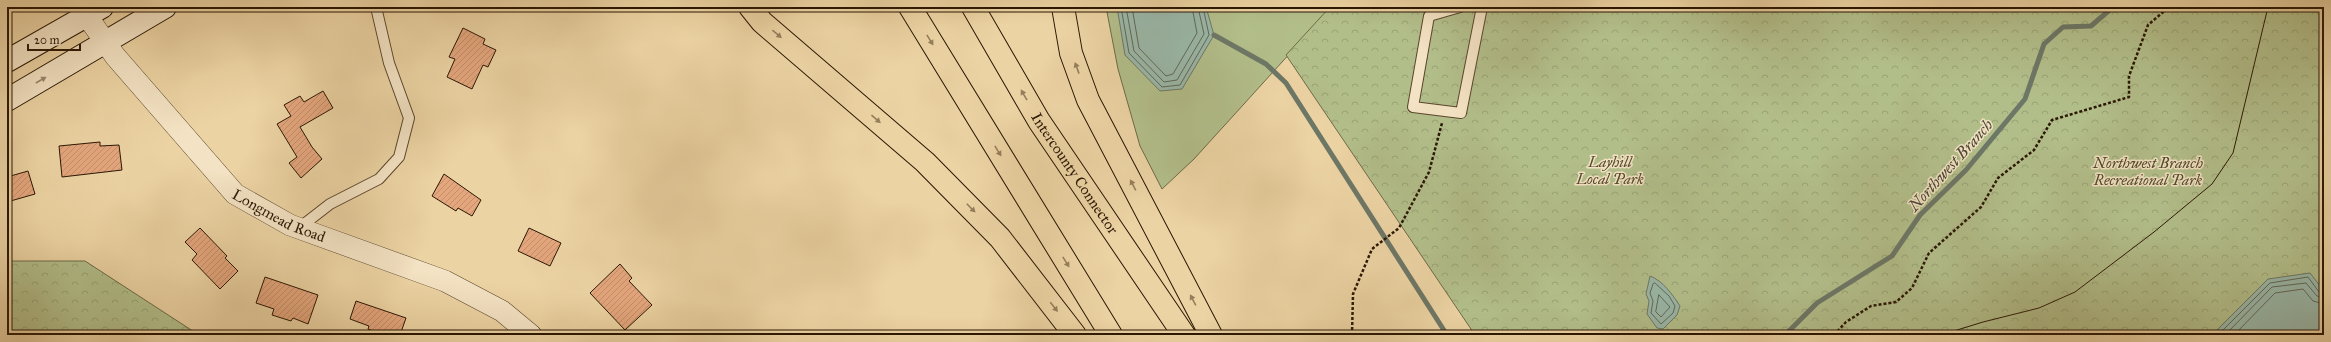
<svg xmlns="http://www.w3.org/2000/svg" width="2331" height="342" viewBox="0 0 2331 342" font-family="'IM FELL Great Primer',serif">
	<defs>
		<pattern id="forest-crowns" width="20" height="18" patternUnits="userSpaceOnUse"><rect width="20" height="18" fill="#b2be8a"/><path d="M2 6a3 3 0 1 1 6 0M12 15a3 3 0 1 1 6 0" fill="none" stroke="#99a375"/></pattern>
		<pattern id="building-hatch" width="6" height="6" patternUnits="userSpaceOnUse"><rect width="6" height="6" fill="#e4a67d"/><path d="M-1 1l2-2M0 6l6-6M5 7l2-2" fill="none" stroke="#c48e6a"/></pattern>
	</defs>
	<rect width="100%" height="100%" fill="#ecd3a3"/>
	<filter id="stains"><feTurbulence type="fractalNoise" baseFrequency=".005" numOctaves="4"/><feColorMatrix values="0 0 0 0 .2 0 0 0 0 .09 0 0 0 0 .02 0 0 0 .5 -.17"/></filter>
	<radialGradient id="worn" r=".72"><stop offset=".6" stop-color="#630" stop-opacity="0"/><stop offset="1" stop-color="#630" stop-opacity=".3"/></radialGradient>
	<path fill="#b2be8a" stroke="#6e6a47" d="M1106,7H1332L1194,159L1162,189L1140,146L1118,69Z"/>
	<g fill="url(#forest-crowns)" stroke="#6e6a47">
		<path d="M1330,7H2324V335H1475L1286,55Z"/>
		<path d="M7,261H85L199,335H7Z"/>
	</g>
	<g fill="#99b7a8" stroke="#6d7766">
		<path d="M1117,7H1206L1214,35L1182,89L1160,91L1125,55Z"/>
		<path d="M2310,273L2324,291V335H2212L2268,279Z"/>
		<path d="M1650,276C1663,281 1672,294 1680,306L1677,315L1663,329L1657,328L1647,314L1649,301L1646,294Z"/>
	</g>
	<g fill="none" stroke-linecap="round" stroke-linejoin="round">
		<g stroke="#626756" stroke-width="1">
			<path d="M1121,7L1129,53L1162,87L1180,85L1209,35L1203,7"/>
			<path d="M1126,7L1134,51L1164,82L1177,80L1204,34L1198,7"/>
			<path d="M1132,7L1139,48L1166,76L1173,74L1197,33L1192,7"/>
			<path d="M1655,283L1669,296L1675,306L1673,313L1661,324L1651,313L1653,301L1650,293L1653,284Z"/>
			<path d="M1659,295L1670,307L1661,317L1656,312Z"/>
			<path d="M2218,335L2270,283L2308,277L2319,292L2324,293"/>
			<path d="M2225,335L2272,287L2306,283L2317,296L2324,298"/>
			<path d="M2234,335L2275,293L2303,289L2313,301L2324,304"/>
		</g>
		<g stroke="#6d7766" stroke-width="5">
			<path d="M1214,35L1266,64L1286,83L1447,335"/>
			<path d="M1785,335L1817,303L1892,256L1920,215L1966,170L2025,99L2044,44L2063,27L2091,26L2113,7"/>
		</g>
	</g>
	<g fill="url(#building-hatch)" stroke="#2a1704">
		<path d="M463,28L485,39L483,44L496,50L488,67L483,65L472,89L447,77L455,59L449,57Z"/>
		<path d="M323,91L333,108L300,127L312,147L322,159L301,178L289,163L297,157L277,124L291,116L284,105L300,96L304,102Z"/>
		<path d="M100,142V146L119,145L122,170L62,177L59,146Z"/>
		<path d="M28,171L35,194L7,202V177Z"/>
		<path d="M444,174L481,200L472,216L458,208L456,211L432,196Z"/>
		<path d="M200,228L227,256L225,258L238,271L220,289L192,260L197,254L185,242Z"/>
		<path d="M529,228L561,243L550,266L518,251Z"/>
		<path d="M620,264L632,278L629,281L652,305L625,330L590,293Z"/>
		<path d="M265,277L318,295L308,324L293,318L291,321L272,315L274,309L256,303Z"/>
		<path d="M356,301L406,318L400,335H383L368,329L369,326L350,319Z"/>
	</g>
	<g fill="none" stroke-linecap="round" stroke-linejoin="round">
		<defs>
			<g id="service">
				<path d="M1460,7L1429,16L1413,107L1461,113L1482,7"/>
				<path d="M299,228L330,204L379,179L399,157L409,118L389,63L376,7"/>
			</g>
			<g id="minor">
				<path id="s1" d="M87,16L115,56L235,194L290,225L445,281L502,311L531,335"/>
			</g>
			<g id="secondary">
				<path d="M7,61L102,7"/>
				<path d="M7,100L165,7"/>
			</g>
			<g id="motorway">
				<path d="M750,7L762,22L925,162L1000,238L1075,335"/>
				<path d="M910,7L1111,335"/>
				<path id="s2" d="M973,7L1039,121L1184,335"/>
				<path d="M1063,7L1071,53L1088,100L1211,335"/>
			</g>
		</defs>
		<use href="#service" stroke="#5a462c" stroke-width="12"/>
		<use href="#minor" stroke="#5a462c" stroke-width="22"/>
		<use href="#secondary" stroke="#2a1704" stroke-width="24"/>
		<use href="#motorway" stroke="#2a1704" stroke-width="24"/>
		<g stroke="#2a1704" stroke-width="2.5" stroke-dasharray="3 2" stroke-linecap="butt">
			<path d="M1352,335L1353,294L1372,249L1399,228L1429,172L1442,123"/>
			<path d="M1834,335L1846,322L1871,306L1896,302L1912,288L1929,253L1981,207L1998,178L2034,150L2052,120L2129,97V76L2148,25L2169,7"/>
		</g>
		<use href="#service" stroke="#f3e2c3" stroke-width="10"/>
		<use href="#minor" stroke="#f3e2c3" stroke-width="21"/>
		<use href="#secondary" stroke="#f3e2c3" stroke-width="22"/>
		<use href="#motorway" stroke="#ecd3a3" stroke-width="22"/>
		<path stroke="#2a1704" stroke-width="1" d="M1941,335L1983,322L2039,308L2075,292L2154,232L2212,184L2233,153L2268,7"/>
	</g>
	<defs><path id="oneway-solid" d="M-6-.8H1V-3.2L6.5 0L1 3.2V.8H-6Z"/></defs>
	<g fill="#957e5b">
		<use href="#oneway-solid" transform="translate(777 34) rotate(40)"/>
		<use href="#oneway-solid" transform="translate(930 40) rotate(58)"/>
		<use href="#oneway-solid" transform="translate(1077 68) rotate(-110)"/>
		<use href="#oneway-solid" transform="translate(1024 95) rotate(-120)"/>
		<use href="#oneway-solid" transform="translate(876 119) rotate(41)"/>
		<use href="#oneway-solid" transform="translate(998 151) rotate(58)"/>
		<use href="#oneway-solid" transform="translate(1133 185) rotate(-118)"/>
		<use href="#oneway-solid" transform="translate(971 208) rotate(45)"/>
		<use href="#oneway-solid" transform="translate(1066 262) rotate(58)"/>
		<use href="#oneway-solid" transform="translate(1193 300) rotate(-118)"/>
		<use href="#oneway-solid" transform="translate(1054 307) rotate(52)"/>
	</g>
	<use fill="#99876d" href="#oneway-solid" transform="translate(41 80) rotate(-30)"/>
	<g text-anchor="middle" stroke-width="3" stroke-linejoin="round" paint-order="stroke">
		<g font-size="15" font-style="italic" fill="#53492c" stroke="#f3e2c3">
			<text x="1610" y="167">Layhill<tspan x="1610" dy="17">Local Park</tspan></text>
			<text x="2148" y="168">Northwest Branch<tspan x="2148" dy="17">Recreational Park</tspan></text>
		</g>
		<g font-size="15" fill="#2a1704" stroke="#f3e2c3">
			<text dy="5" stroke="none"><textPath href="#s2" startOffset="195">Intercounty Connector</textPath></text>
			<text dy="5" stroke="none"><textPath href="#s1" startOffset="281">Longmead Road</textPath></text>
		</g>
		<g font-size="16" font-style="italic" fill="#4b4735" stroke="#f3e2c3">
			<text transform="translate(1950 165) rotate(-48)" y="6">Northwest Branch</text>
		</g>
	</g>
	<rect width="2331" height="342" fill="none" stroke="#ecd3a3" stroke-width="24"/>
	<rect x="8" y="8" width="2315" height="326" fill="none" stroke="#2a1704" stroke-width="2"/>
	<rect x="12" y="12" width="2307" height="318" fill="none" stroke="#2a1704"/>
	<path d="M28 44v6h52v-6" fill="none" stroke="#2a1704" stroke-width="2"/>
	<text x="34" y="44" font-size="12" fill="#2a1704" stroke="#f3e2c3" stroke-width="3" paint-order="stroke">20 m</text>
	<rect width="100%" height="100%" filter="url(#stains)"/>
	<rect width="100%" height="100%" fill="url(#worn)"/>
</svg>
